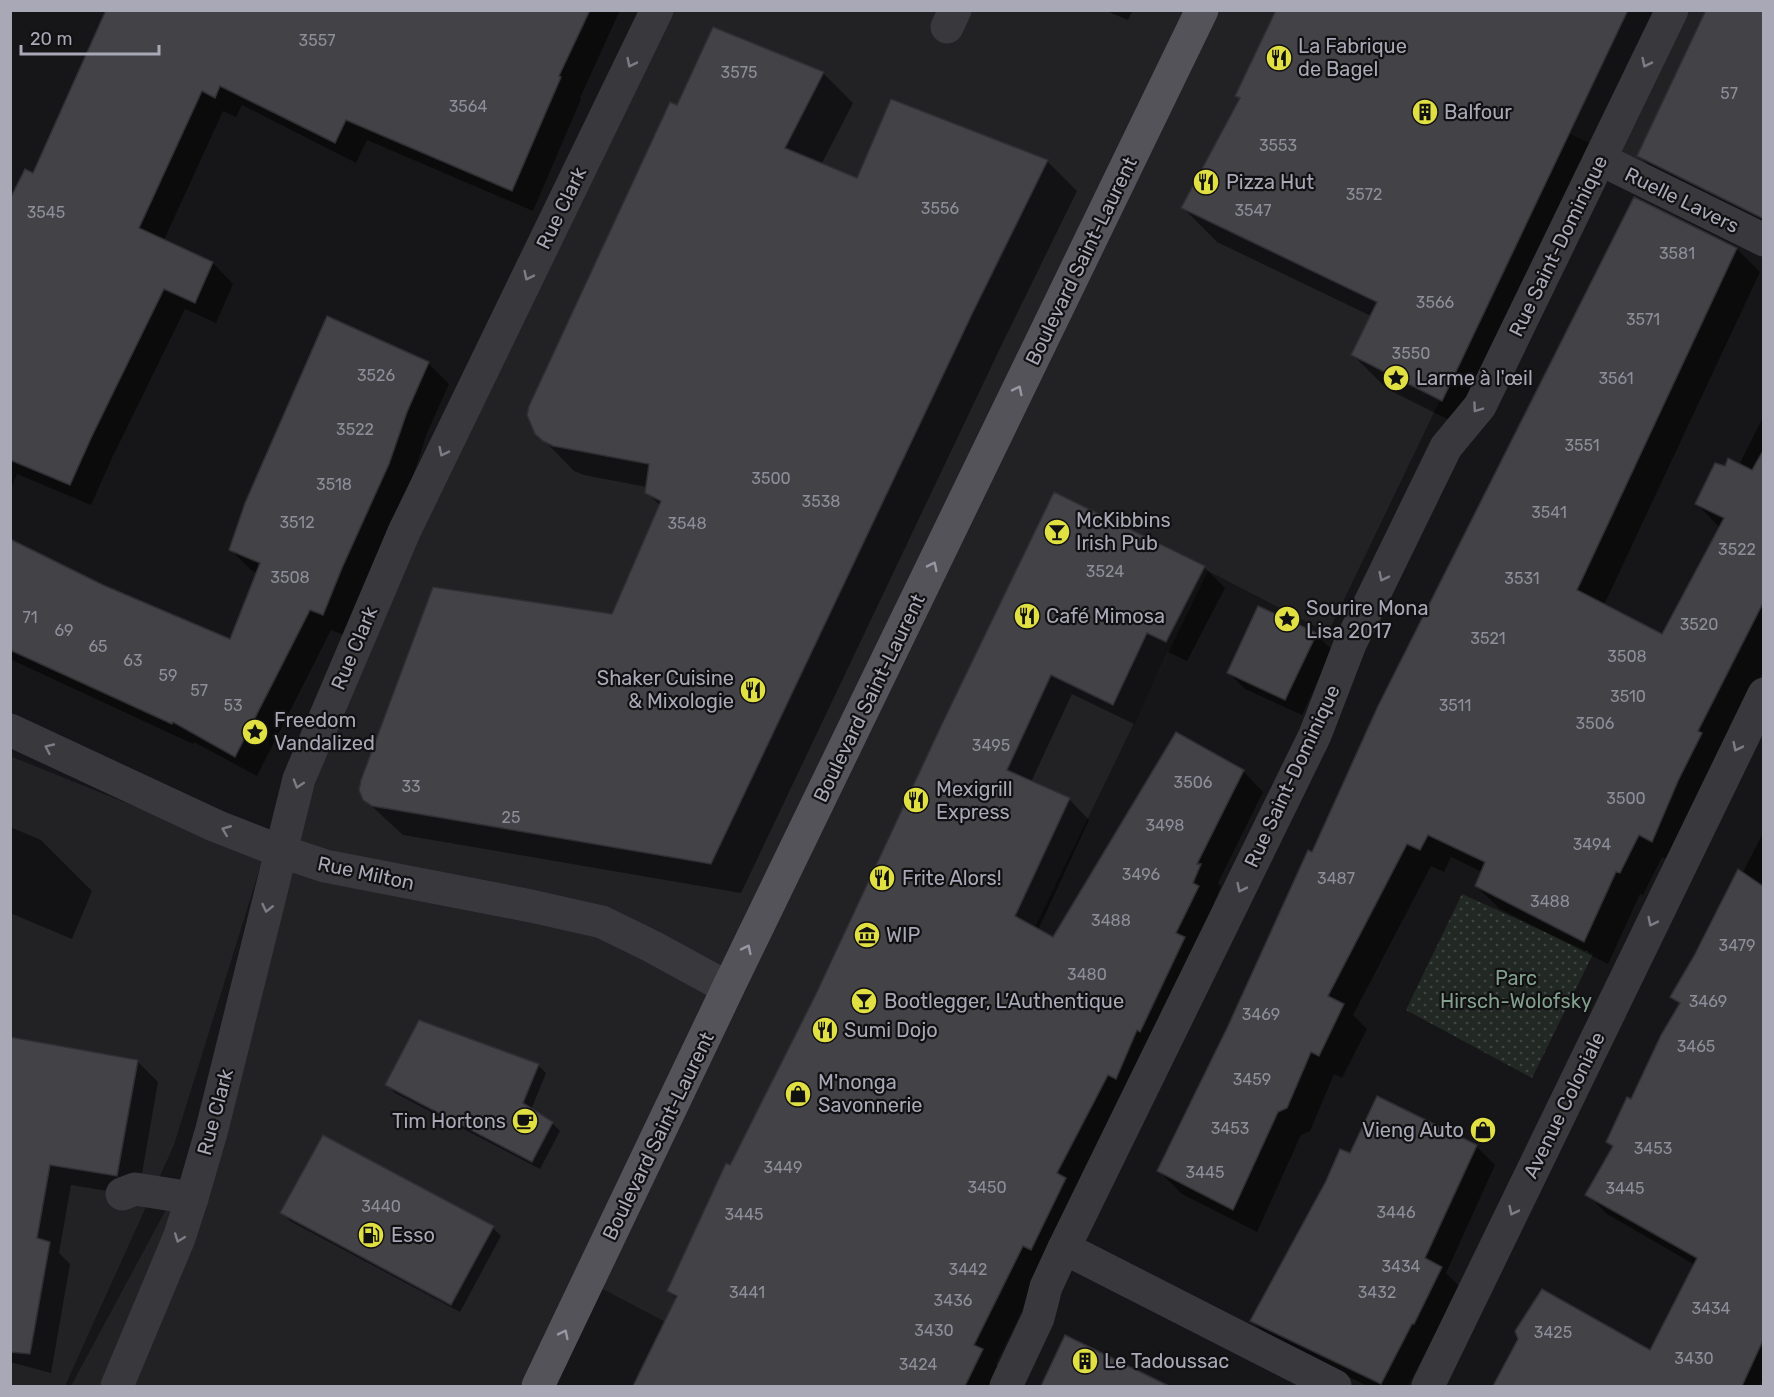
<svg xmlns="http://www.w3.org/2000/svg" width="1774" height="1397" viewBox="0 0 1774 1397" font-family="Rubik,sans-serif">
	<defs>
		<pattern id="park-dots" width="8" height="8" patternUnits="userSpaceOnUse" patternTransform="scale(1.5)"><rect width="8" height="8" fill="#222925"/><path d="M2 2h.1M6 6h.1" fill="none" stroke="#3f4542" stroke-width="1.8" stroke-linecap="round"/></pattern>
	</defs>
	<rect width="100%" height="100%" fill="#161517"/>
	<g fill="#222124">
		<path d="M643,11H1627L1328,633L1208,571L902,1201L784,1384L595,1285L549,1386H71L191,1163L292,863L375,578Z"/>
		<path d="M1628,11H1763V223L1570,134Z"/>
		<path d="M10,756L263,858L174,1145L65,1386H11Z"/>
	</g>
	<path fill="url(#park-dots)" d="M1462,894L1593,954L1532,1078L1406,1010Z"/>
	<g fill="#0007">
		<path d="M107,10H620L580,98L581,99L533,211L367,140L356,163L242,105L236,117L223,111L164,240L213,263L233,284L216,323L185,309L112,458L91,505L17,474L10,491V202L34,175Z"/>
		<path d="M1104,10H1133L1128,20Z"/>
		<path d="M1277,10H1679L1477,434L1387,389L1352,354L1371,316L1217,242L1183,208L1241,99L1237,96Z"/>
		<path d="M1764,16V229L1662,179L1639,156Z"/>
		<path d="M823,73L853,103L821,165L858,180L892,101L1047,161L1077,191L1003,342L741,893L403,835L364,799L613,615L661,506L646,492L647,487L584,475L574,471L544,440L678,107Z"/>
		<path d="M1635,199L1737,249L1760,272L1604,605L1662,636L1720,528L1697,504L1726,468L1739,465L1764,415V670L1721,754L1675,864L1662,857L1643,895L1640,894L1608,964L1500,909L1476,886L1482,872L1451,857L1444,872L1431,866L1353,1015L1367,1029L1342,1078L1334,1074L1310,1131L1301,1135L1257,1232L1182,1194L1159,1171L1312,854Z"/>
		<path d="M428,363L449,384L427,433L410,485L344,635L331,630L257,776L194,742L193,744L10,659V542L102,586L231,641L258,573L251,570L230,549Z"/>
		<path d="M1055,494L1205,568L1225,588L1187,661L1168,652L1134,724L1072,694L1031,782L1069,799L1089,820L1038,930L1053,939L1243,771L1263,792L1218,883L1221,886L1214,903L1219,907L996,1364L1002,1371L995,1386H634L677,1299L669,1291L817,995Z"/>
		<path d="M1316,634L1332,650L1302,715L1245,689L1229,673Z"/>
		<path d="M10,827L41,840L92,891L72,939L10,913Z"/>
		<path d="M1764,831V1378L1759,1386H1494L1519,1339L1651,1352L1695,1265L1607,1214L1587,1194L1614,1148L1608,1142L1631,1101L1681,1006L1672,997L1742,874Z"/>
		<path d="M10,1038L137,1061L158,1082L138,1196L71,1185L59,1253L70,1264L51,1373L10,1362Z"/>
		<path d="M538,1065L546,1073L531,1110L552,1123L560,1131L540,1169L395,1093L387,1085Z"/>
		<path d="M1476,1146L1495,1165L1446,1273L1460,1287L1433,1343L1431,1342L1408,1386H1368L1271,1340L1252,1321L1351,1155Z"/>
		<path d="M282,1213L493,1228L501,1236L460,1312L290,1221Z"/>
		<path d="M1066,1337L1155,1381L1160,1386H1043Z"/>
	</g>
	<g fill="#424247" stroke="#302f33" stroke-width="1.5">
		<path d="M106,10H590L559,76L561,77L512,191L346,120L335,143L220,86L215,98L202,91L139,228L213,262L195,303L164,289L92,436L70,485L10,460V199L25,169L33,173Z"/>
		<path d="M1276,10H1628L1442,401L1351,355L1377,302L1181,208L1240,98L1235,96Z"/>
		<path d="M1706,10H1764V219L1637,156Z"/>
		<path d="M713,27L824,72L785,148L857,178L891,99L1048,160L973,312L711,864L372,806L363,800L359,790L361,780L433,587L612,614L661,501L645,493L649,464L553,446L543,441L535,434L527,415L529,406L670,102L677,105Z"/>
		<path d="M1634,197L1737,248L1577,590L1662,634L1724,518L1695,504L1715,463L1725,466L1728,458L1752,470L1764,449V601L1698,731L1702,733L1678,781L1652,842L1639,835L1620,873L1616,872L1584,942L1475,886L1485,862L1428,835L1420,850L1407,844L1328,996L1344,1004L1319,1056L1311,1052L1287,1108L1278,1112L1233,1210L1157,1171L1228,1026L1308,850L1312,852L1378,706Z"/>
		<path d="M327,316L429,362L407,412L389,464L342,568L323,615L310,610L235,757L173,722L172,724L10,650V539L103,585L230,639L260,563L229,550L245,503Z"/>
		<path d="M1054,492L1205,566L1166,642L1147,633L1113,705L1051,675L1007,770L1070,798L1015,916L1053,937L1176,732L1244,770L1197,864H1201L1193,883L1199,886L1176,933L1185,937L1140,1032L1137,1030L1116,1079L1108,1075L1057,1173L1066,1178L1031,1250L1023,1246L974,1345L983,1349L965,1386H633L677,1296L667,1291L726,1163L730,1165L816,994L941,726Z"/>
		<path d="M1258,606L1317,633L1285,700L1227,673Z"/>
		<path d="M1738,869L1764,887V1338L1742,1386H1493L1518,1339L1515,1331L1542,1289L1650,1350L1697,1258L1585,1195L1613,1146L1606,1142L1627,1097L1631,1099L1661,1035L1680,1003L1670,997L1694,956Z"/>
		<path d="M419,1020L539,1064L523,1103L553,1122L532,1162L385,1085Z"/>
		<path d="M10,1037L138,1060L117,1176L50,1165L37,1238L50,1242L30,1354L10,1352Z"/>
		<path d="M1377,1096L1477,1145L1425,1258L1442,1267L1414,1324H1412L1381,1384L1250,1321L1326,1181L1340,1149L1350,1153Z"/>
		<path d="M323,1135L494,1226L451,1305L280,1213Z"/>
		<path d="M1065,1335L1169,1386H1041Z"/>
	</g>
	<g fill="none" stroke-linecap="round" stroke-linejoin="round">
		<g stroke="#39383d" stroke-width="33">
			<path d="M947,27L955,10"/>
			<path d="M1600,159L1764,240"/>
			<path d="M10,730L216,826L280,851L325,866L531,906L602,922L653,947L728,988"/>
			<path d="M122,1194L135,1189L192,1198"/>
			<path d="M1064,1248L1335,1386"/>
			<path d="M117,1386L179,1238L192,1198L212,1129L299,779L404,532L657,10"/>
			<path d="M1006,1386L1038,1318L1046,1287L1064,1248L1315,735L1350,644L1446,447L1480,406L1672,10"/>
			<path d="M1428,1386L1764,694"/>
		</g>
		<path stroke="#54535a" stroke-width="33" d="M538,1386L728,988L1202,10"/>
	</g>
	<defs><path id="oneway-chevron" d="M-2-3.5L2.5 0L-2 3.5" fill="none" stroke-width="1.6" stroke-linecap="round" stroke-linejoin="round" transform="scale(1.5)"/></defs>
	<g stroke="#7c7b86">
		<use href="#oneway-chevron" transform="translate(631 63) rotate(116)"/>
		<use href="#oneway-chevron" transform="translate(1646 63) rotate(116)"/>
		<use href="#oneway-chevron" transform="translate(528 276) rotate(116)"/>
		<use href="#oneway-chevron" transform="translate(1477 408) rotate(125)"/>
		<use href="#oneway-chevron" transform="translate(443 452) rotate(116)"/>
		<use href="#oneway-chevron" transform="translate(1383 577) rotate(116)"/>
		<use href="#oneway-chevron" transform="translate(1737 747) rotate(116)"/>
		<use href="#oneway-chevron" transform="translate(49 748) rotate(-155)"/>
		<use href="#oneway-chevron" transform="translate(298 784) rotate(107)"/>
		<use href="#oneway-chevron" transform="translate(226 830) rotate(-158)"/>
		<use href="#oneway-chevron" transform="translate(1241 888) rotate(116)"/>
		<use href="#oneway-chevron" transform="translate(267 908) rotate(103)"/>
		<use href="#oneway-chevron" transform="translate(1652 922) rotate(116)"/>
		<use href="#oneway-chevron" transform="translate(1513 1211) rotate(116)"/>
		<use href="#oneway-chevron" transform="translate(179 1238) rotate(110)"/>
	</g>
	<g stroke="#9797a4">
		<use href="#oneway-chevron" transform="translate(1018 390) rotate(-64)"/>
		<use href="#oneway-chevron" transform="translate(933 566) rotate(-64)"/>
		<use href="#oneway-chevron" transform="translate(747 949) rotate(-64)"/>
		<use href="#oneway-chevron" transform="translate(564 1334) rotate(-64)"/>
	</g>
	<defs>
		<symbol id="restaurant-disc" viewBox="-11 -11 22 22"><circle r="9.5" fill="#e1e042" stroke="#111012"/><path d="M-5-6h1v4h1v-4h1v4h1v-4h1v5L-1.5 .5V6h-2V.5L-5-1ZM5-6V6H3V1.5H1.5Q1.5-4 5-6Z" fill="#111"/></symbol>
		<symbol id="building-disc" viewBox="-11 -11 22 22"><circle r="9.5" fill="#e1e042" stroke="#111012"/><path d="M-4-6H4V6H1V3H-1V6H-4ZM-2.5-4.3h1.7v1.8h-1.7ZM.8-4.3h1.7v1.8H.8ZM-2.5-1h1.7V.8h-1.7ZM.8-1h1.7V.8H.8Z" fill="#111"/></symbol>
		<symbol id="sight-disc" viewBox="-11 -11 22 22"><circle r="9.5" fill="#e1e042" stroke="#111012"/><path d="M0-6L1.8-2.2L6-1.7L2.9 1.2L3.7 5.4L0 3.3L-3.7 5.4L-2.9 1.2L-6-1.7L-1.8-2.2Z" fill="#111"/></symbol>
		<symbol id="bar-disc" viewBox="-11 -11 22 22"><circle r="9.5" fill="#e1e042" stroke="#111012"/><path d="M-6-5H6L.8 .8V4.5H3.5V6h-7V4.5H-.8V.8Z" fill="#111"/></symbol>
		<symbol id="museum-disc" viewBox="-11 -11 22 22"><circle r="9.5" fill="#e1e042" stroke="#111012"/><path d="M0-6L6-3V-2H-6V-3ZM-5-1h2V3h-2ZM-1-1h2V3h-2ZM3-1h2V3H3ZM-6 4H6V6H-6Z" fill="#111"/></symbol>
		<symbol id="shop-disc" viewBox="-11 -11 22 22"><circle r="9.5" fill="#e1e042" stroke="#111012"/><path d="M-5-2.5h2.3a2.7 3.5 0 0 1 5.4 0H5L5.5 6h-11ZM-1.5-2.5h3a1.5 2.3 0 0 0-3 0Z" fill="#111"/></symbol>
		<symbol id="cafe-disc" viewBox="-11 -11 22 22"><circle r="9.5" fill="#e1e042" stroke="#111012"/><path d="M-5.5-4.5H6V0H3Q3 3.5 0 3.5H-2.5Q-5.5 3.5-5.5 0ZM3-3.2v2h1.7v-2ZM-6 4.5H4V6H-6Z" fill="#111"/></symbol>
		<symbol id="fuel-disc" viewBox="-11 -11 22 22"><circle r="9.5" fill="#e1e042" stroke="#111012"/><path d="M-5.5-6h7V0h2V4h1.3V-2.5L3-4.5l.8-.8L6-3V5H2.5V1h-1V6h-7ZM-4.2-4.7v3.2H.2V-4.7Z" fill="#111"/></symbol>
	</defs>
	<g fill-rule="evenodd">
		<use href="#restaurant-disc" x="1264" y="43" width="30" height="30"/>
		<use href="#building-disc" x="1410" y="97" width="30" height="30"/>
		<use href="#restaurant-disc" x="1191" y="167" width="30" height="30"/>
		<use href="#sight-disc" x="1381" y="363" width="30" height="30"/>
		<use href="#bar-disc" x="1042" y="517" width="30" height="30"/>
		<use href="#restaurant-disc" x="1012" y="601" width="30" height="30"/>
		<use href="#sight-disc" x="1272" y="604" width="30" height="30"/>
		<use href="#restaurant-disc" x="738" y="675" width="30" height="30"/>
		<use href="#sight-disc" x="240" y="717" width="30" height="30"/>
		<use href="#restaurant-disc" x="901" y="785" width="30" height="30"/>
		<use href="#restaurant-disc" x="867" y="863" width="30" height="30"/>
		<use href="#museum-disc" x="852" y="920" width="30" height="30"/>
		<use href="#bar-disc" x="849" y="986" width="30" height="30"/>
		<use href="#restaurant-disc" x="810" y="1015" width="30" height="30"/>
		<use href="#shop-disc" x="783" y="1079" width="30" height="30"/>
		<use href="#cafe-disc" x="510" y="1106" width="30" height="30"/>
		<use href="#shop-disc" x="1468" y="1115" width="30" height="30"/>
		<use href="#fuel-disc" x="356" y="1220" width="30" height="30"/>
		<use href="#building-disc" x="1070" y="1346" width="30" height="30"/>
	</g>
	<g text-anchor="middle" stroke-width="4.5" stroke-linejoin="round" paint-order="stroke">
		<g font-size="16" fill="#8e8e9a">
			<text x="317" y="46">3557</text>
			<text x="739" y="78">3575</text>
			<text x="1729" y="99">57</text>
			<text x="468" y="112">3564</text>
			<text x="1278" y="151">3553</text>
			<text x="1364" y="200">3572</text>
			<text x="940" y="214">3556</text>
			<text x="1253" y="216">3547</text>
			<text x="46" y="218">3545</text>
			<text x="1677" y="259">3581</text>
			<text x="1435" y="308">3566</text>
			<text x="1643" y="325">3571</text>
			<text x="1411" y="359">3550</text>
			<text x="376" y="381">3526</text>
			<text x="1616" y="384">3561</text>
			<text x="355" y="435">3522</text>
			<text x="1582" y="451">3551</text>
			<text x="771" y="484">3500</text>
			<text x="334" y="490">3518</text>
			<text x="821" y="507">3538</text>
			<text x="1549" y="518">3541</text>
			<text x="297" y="528">3512</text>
			<text x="687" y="529">3548</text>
			<text x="1737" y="555">3522</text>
			<text x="1105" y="577">3524</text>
			<text x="290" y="583">3508</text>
			<text x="1522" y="584">3531</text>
			<text x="30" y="623">71</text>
			<text x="1699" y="630">3520</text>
			<text x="64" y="636">69</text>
			<text x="1488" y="644">3521</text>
			<text x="98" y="652">65</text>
			<text x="1627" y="662">3508</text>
			<text x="133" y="666">63</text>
			<text x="168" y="681">59</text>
			<text x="199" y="696">57</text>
			<text x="1628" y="702">3510</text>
			<text x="233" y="711">53</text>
			<text x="1455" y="711">3511</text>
			<text x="1595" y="729">3506</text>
			<text x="991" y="751">3495</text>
			<text x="1193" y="788">3506</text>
			<text x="411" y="792">33</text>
			<text x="1626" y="804">3500</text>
			<text x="511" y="823">25</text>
			<text x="1165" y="831">3498</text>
			<text x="1592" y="850">3494</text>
			<text x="1141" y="880">3496</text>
			<text x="1336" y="884">3487</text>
			<text x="1550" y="907">3488</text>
			<text x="1111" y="926">3488</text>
			<text x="1737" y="951">3479</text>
			<text x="1087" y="980">3480</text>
			<text x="1708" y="1007">3469</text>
			<text x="1261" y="1020">3469</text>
			<text x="1696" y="1052">3465</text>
			<text x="1252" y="1085">3459</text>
			<text x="1230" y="1134">3453</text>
			<text x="1653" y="1154">3453</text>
			<text x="783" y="1173">3449</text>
			<text x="1205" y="1178">3445</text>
			<text x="987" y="1193">3450</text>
			<text x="1625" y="1194">3445</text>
			<text x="381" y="1212">3440</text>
			<text x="1396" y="1218">3446</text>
			<text x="744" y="1220">3445</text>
			<text x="1401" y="1272">3434</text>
			<text x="968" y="1275">3442</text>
			<text x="747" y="1298">3441</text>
			<text x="1377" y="1298">3432</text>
			<text x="953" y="1306">3436</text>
			<text x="1711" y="1314">3434</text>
			<text x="934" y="1336">3430</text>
			<text x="1553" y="1338">3425</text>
			<text x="1694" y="1364">3430</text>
			<text x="918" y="1370">3424</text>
		</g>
		<g font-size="20" fill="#a8a8b6" stroke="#111012" text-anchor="start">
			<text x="1298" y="53">La Fabrique<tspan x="1298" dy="23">de Bagel</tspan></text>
			<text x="1444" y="119">Balfour</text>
			<text x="1226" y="189">Pizza Hut</text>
			<text x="1416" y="385">Larme à l'œil</text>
			<text x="1076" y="527">McKibbins<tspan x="1076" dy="23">Irish Pub</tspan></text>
			<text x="1306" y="615">Sourire Mona<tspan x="1306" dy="23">Lisa 2017</tspan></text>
			<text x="1046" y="623">Café Mimosa</text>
			<text x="734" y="685" text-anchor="end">Shaker Cuisine<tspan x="734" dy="23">&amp; Mixologie</tspan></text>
			<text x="274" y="727">Freedom<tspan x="274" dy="23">Vandalized</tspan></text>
			<text x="936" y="796">Mexigrill<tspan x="936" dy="23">Express</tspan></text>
			<text x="902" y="885">Frite Alors!</text>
			<text x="886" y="942">WIP</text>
			<text x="884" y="1008">Bootlegger, L’Authentique</text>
			<text x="844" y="1037">Sumi Dojo</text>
			<text x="818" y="1089">M'nonga<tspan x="818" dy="23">Savonnerie</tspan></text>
			<text x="506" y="1128" text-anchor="end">Tim Hortons</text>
			<text x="1464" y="1137" text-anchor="end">Vieng Auto</text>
			<text x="391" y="1242">Esso</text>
			<text x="1104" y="1368">Le Tadoussac</text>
		</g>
		<g font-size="20" fill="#a8a8b6" stroke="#111012">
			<text transform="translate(1682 200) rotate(26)" y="7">Ruelle Lavers</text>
			<text transform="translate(561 208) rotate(-64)" y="7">Rue Clark</text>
			<text transform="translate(1558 246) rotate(-64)" y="7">Rue Saint-Dominique</text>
			<text transform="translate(1081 261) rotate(-64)" y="7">Boulevard Saint-Laurent</text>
			<text transform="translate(354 648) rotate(-67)" y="7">Rue Clark</text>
			<text transform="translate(869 698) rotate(-64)" y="7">Boulevard Saint-Laurent</text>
			<text transform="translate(1292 776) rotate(-65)" y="7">Rue Saint-Dominique</text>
			<text transform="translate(366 873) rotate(12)" y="7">Rue Milton</text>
			<text transform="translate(1564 1105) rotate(-64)" y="7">Avenue Coloniale</text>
			<text transform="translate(215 1112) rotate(-75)" y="7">Rue Clark</text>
			<text transform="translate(658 1136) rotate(-64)" y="7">Boulevard Saint-Laurent</text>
		</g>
		<g font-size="20" fill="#819f8c" stroke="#111012">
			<text x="1516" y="985">Parc<tspan x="1516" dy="23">Hirsch-Wolofsky</tspan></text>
		</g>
	</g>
	<rect width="1774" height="1397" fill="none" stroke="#a8a8b6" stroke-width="24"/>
	<path d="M21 45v9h138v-9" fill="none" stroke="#a8a8b6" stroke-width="3"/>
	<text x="30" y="45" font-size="18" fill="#a8a8b6" stroke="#111012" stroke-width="4.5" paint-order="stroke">20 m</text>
</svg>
